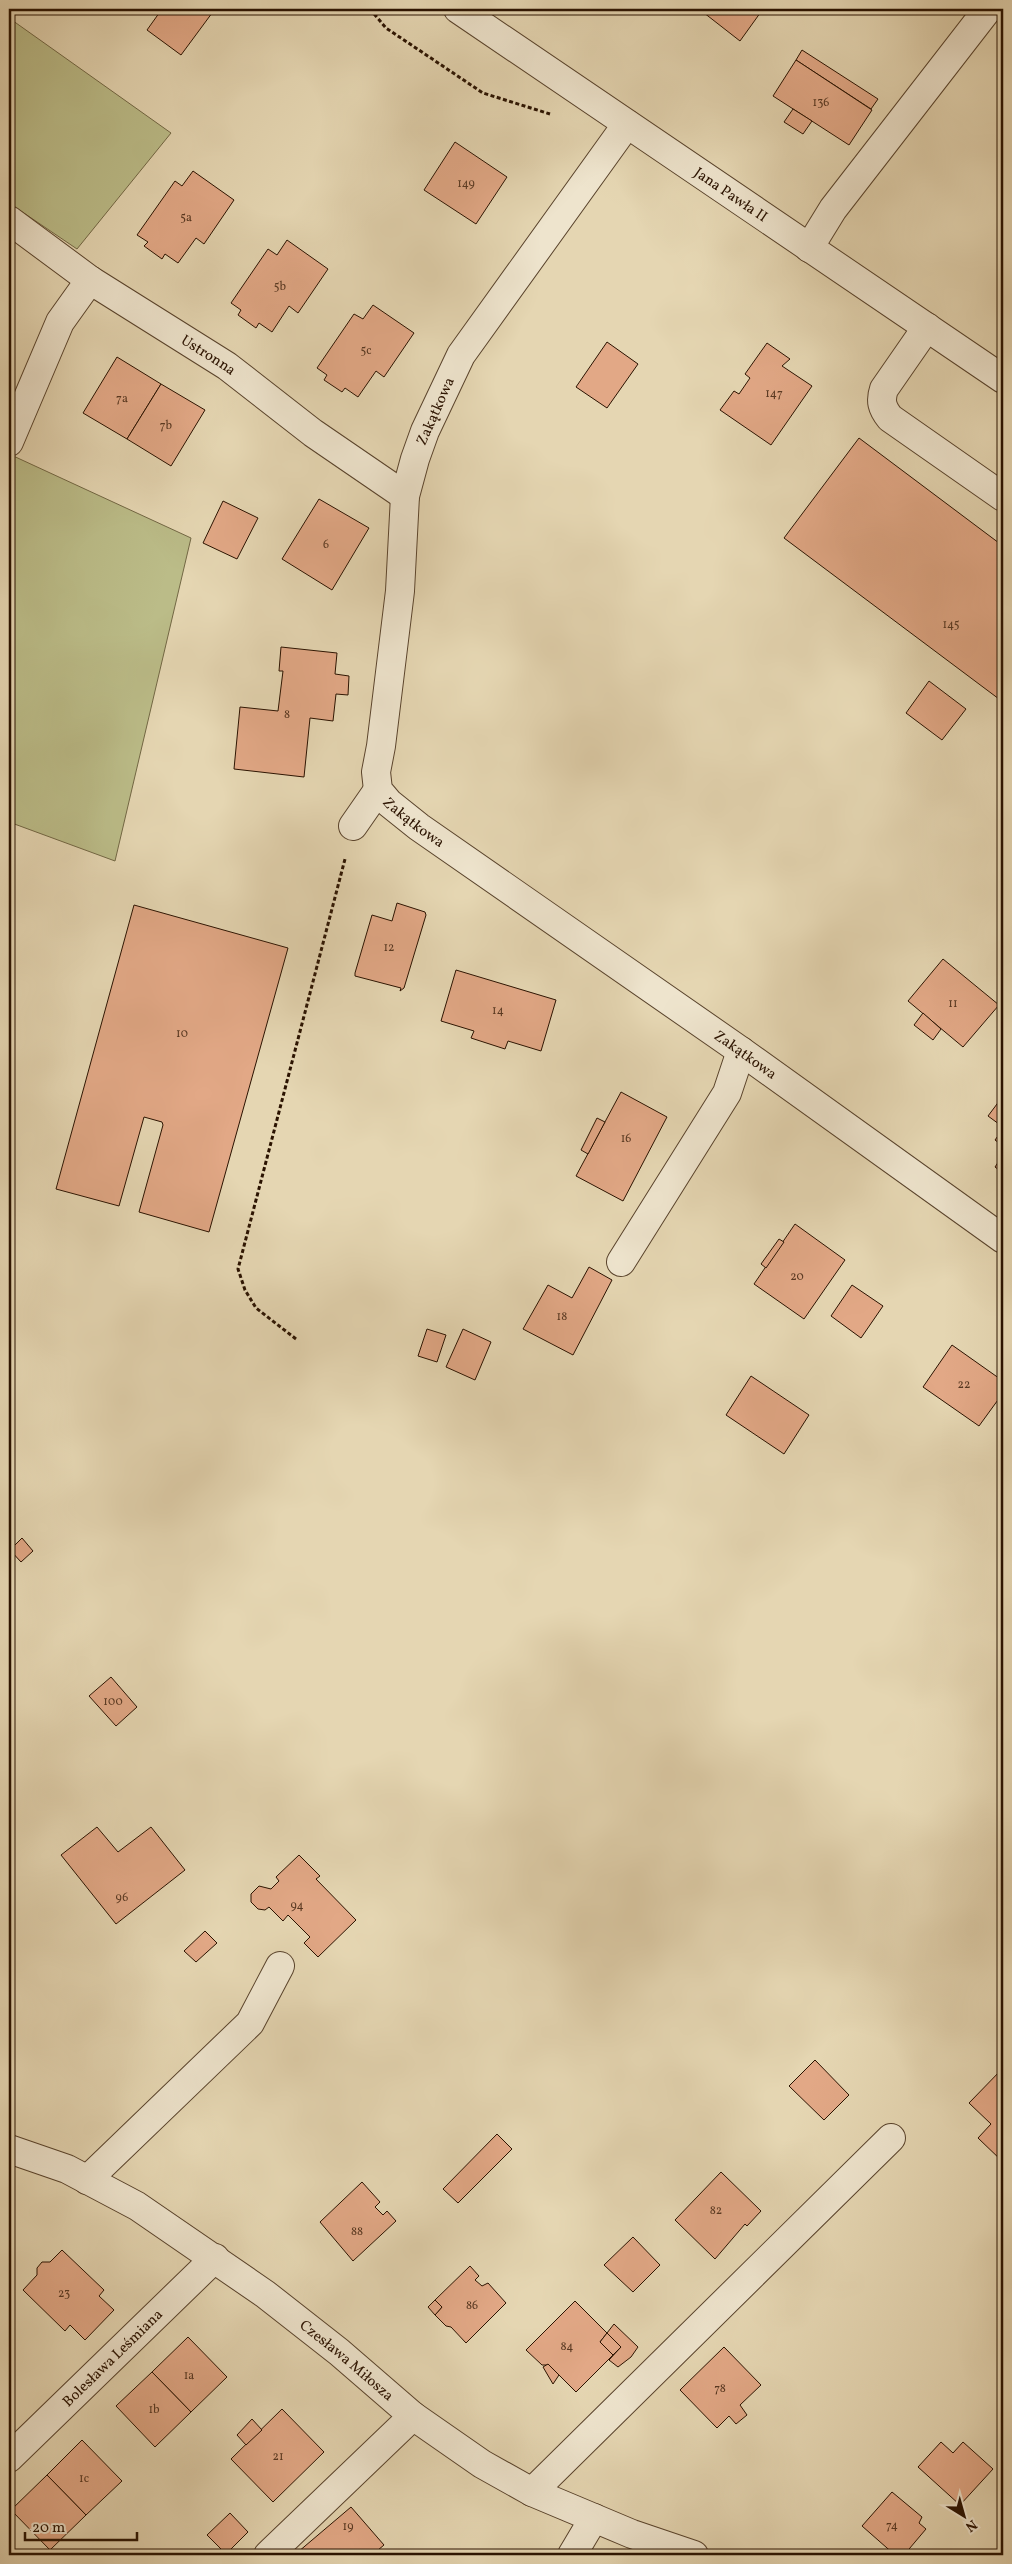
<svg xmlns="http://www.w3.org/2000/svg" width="1012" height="2564" viewBox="0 0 1012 2564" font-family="Vollkorn,serif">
	<rect width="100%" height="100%" fill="#e5d6b2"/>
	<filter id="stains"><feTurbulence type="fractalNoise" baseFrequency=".004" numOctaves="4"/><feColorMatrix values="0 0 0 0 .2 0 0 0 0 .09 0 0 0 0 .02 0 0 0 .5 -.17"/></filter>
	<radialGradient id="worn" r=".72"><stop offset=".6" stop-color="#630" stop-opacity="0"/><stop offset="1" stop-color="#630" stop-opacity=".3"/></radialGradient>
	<g fill="#bbbc88" stroke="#726744">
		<path d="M9,18L171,133L77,249L9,203Z"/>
		<path d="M9,454L191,538L115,861L9,822Z"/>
	</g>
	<g fill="#e2a886" stroke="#2a1200">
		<path d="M162,9H215L181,55L147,30Z"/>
		<path d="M699,9H763L740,41Z"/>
		<path d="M802,50L878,99L871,109L796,60Z"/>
		<path d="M796,60L872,110L849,145L773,96Z"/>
		<path d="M793,109L812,121L803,134L784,122Z"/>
		<path d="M455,142L507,177L476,224L424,190Z"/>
		<path d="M193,171L234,200L204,244L196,238L178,263L165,254L162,259L144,246L148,242L137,235L175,181L182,186Z"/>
		<path d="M287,240L328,269L298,313L289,306L272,332L259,323L256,328L238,315L241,310L231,303L268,249L277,255Z"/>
		<path d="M373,305L414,333L384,377L376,371L358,397L345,388L342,392L324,380L327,375L317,368L354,314L363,319Z"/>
		<path d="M607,342L638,364L607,408L576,387Z"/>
		<path d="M767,343L790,359L782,366L812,386L771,445L720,410L734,391L739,394L750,378L745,374Z"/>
		<path d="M117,357L161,384L127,439L83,413Z"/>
		<path d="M161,384L205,410L171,466L127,439Z"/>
		<path d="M859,438L1003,546V702L784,538Z"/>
		<path d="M319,499L369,528L332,590L282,559Z"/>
		<path d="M223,501L258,518L237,559L203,543Z"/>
		<path d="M281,647L337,653L335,674L349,676L348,695L336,694L333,721L310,718L304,777L234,769L240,707L278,711L283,671H279Z"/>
		<path d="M929,681L966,709L942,740L906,713Z"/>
		<path d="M397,903L425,912L426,915L404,988L400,991L401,988L355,976V973L372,915L392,921Z"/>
		<path d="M134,905L288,948L209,1232L139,1212L163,1125L162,1122L144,1117L119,1206L56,1189Z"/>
		<path d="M943,959L999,1005L963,1047L908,1001Z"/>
		<path d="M456,970L556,1000L541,1051L508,1041L505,1049L471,1038L474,1031L441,1021Z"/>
		<path d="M923,1013L941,1029L933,1040L914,1025Z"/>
		<path d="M621,1092L667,1117L623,1201L576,1176Z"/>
		<path d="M1003,1096V1127L988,1116Z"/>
		<path d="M597,1118L605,1122L588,1154L581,1150Z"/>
		<path d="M1003,1129V1146L995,1140Z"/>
		<path d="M1003,1155V1173L995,1167Z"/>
		<path d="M795,1224L845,1260L804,1319L754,1284Z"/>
		<path d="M779,1239L784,1242L766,1268L761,1264Z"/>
		<path d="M589,1267L612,1280L573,1355L523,1329L548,1285L572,1298Z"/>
		<path d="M852,1285L883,1306L861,1338L831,1316Z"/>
		<path d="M427,1329L446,1335L437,1362L418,1356Z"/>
		<path d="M463,1329L491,1342L475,1380L446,1367Z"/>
		<path d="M952,1345L1003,1381V1393L979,1426L923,1387Z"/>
		<path d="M751,1376L809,1415L784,1454L726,1415Z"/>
		<path d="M22,1538L33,1551L21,1562L10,1550Z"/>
		<path d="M111,1677L137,1707L116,1726L89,1696Z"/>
		<path d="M97,1827L118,1852L151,1827L185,1870L116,1924L61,1855Z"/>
		<path d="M299,1855L320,1876L316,1879L356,1920L318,1957L304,1943L310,1937L288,1915L283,1921L269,1907L265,1910L258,1909L251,1902V1894L259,1886L271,1889L279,1881L276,1877Z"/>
		<path d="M205,1931L217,1943L196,1962L184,1951Z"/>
		<path d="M815,2060L849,2095L824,2120L789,2086Z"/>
		<path d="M1003,2068V2162L978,2138L991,2124L969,2103Z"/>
		<path d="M497,2134L512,2149L458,2203L443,2189Z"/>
		<path d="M721,2172L761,2211L747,2226L745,2224L715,2259L675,2220Z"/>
		<path d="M362,2182L380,2202L375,2207L383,2215L387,2211L396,2221L353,2261L320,2222Z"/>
		<path d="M633,2237L660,2265L633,2292L604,2265Z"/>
		<path d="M62,2250L104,2290L99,2296L114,2310L85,2340L70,2325L65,2331L23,2290L37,2275V2268L42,2262H50Z"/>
		<path d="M470,2266L479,2276L475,2280L482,2286L488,2283L506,2303L466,2343L451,2327L446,2326L435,2315L442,2307L435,2300Z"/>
		<path d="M435,2300L442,2307L435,2315L428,2307Z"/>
		<path d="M575,2301L607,2333L600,2342L613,2355L576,2392L549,2365H542L526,2350Z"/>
		<path d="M614,2324L638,2347L631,2357L618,2367L609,2360L621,2347L607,2333Z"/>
		<path d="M607,2333L621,2347L613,2355L600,2342Z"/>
		<path d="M188,2337L227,2377L191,2412L152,2372Z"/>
		<path d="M724,2347L761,2385L740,2405L747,2415L736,2424L729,2416L717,2428L680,2390Z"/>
		<path d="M548,2364L559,2375L553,2384L543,2367Z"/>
		<path d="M152,2372L191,2412L155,2447L116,2406Z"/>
		<path d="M282,2409L324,2452L273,2502L231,2459Z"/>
		<path d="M252,2419L262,2430L246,2445L237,2435Z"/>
		<path d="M82,2440L122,2481L86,2515L47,2475Z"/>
		<path d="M941,2442L953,2453L963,2442L993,2469L960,2505L918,2467Z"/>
		<path d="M47,2475L86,2515L50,2550L11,2510Z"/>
		<path d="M892,2492L922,2517L919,2523L926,2529L904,2555H895L862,2526Z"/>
		<path d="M351,2507L384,2545L372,2555H301L298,2552Z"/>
		<path d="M230,2513L248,2532L226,2554L207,2535Z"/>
	</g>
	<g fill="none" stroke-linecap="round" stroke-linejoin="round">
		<defs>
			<g id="minor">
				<path id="s1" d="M458,9L1003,379"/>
				<path id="s2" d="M627,124L461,355L425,431L415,459L405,496L400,591L381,746L376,772L378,790L389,803L419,827L741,1051L1003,1239"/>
				<path id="s3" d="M9,220L90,280L227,366L313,433L405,496"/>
				<path d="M809,248L833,209L988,9"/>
				<path d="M927,327L884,389C880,401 882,408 890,418L1003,497"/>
				<path d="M9,442L60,322L90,280"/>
				<path d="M353,826L378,790"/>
				<path d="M621,1262L727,1093L741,1051"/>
				<path id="s4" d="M9,2149L67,2169L137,2206L265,2294L339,2352L413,2416L482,2464L532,2492L632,2534L694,2555"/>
				<path d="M87,2180L250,2023L280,1966"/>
				<path id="s5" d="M9,2458L215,2258"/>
				<path d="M532,2492L891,2138"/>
				<path d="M268,2555L413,2416"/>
				<path d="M572,2555L594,2518"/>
			</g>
		</defs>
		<use href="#minor" stroke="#59432c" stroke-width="30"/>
		<g stroke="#2a1200" stroke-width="3" stroke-dasharray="4 2.5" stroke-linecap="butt">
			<path d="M370,9L386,28L483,93L550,114"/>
			<path d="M296,1339L256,1308L245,1290L238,1269L345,859"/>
		</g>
		<use href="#minor" stroke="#eee4cd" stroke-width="28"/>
	</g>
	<g text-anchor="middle" stroke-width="4" stroke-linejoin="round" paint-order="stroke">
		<g font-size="12" fill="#583822">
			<text x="821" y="106">136</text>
			<text x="466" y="187">149</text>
			<text x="186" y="221">5a</text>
			<text x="280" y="290">5b</text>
			<text x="366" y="354">5c</text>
			<text x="774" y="397">147</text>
			<text x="122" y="402">7a</text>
			<text x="166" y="429">7b</text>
			<text x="326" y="548">6</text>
			<text x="951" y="628">145</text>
			<text x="287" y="718">8</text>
			<text x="389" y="951">12</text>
			<text x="953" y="1007">11</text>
			<text x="498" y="1014">14</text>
			<text x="182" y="1037">10</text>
			<text x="626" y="1142">16</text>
			<text x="797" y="1280">20</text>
			<text x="562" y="1320">18</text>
			<text x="964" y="1388">22</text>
			<text x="113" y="1705">100</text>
			<text x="122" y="1901">96</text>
			<text x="297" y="1909">94</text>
			<text x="716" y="2214">82</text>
			<text x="357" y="2235">88</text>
			<text x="64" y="2297">23</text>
			<text x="472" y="2309">86</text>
			<text x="567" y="2350">84</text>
			<text x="189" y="2379">1a</text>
			<text x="720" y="2392">78</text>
			<text x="154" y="2413">1b</text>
			<text x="278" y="2460">21</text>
			<text x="84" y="2482">1c</text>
			<text x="892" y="2529">74</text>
			<text x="348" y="2530">19</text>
		</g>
		<g font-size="15" fill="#2a1200" stroke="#eee4cd">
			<text dy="5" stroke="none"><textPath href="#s1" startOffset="330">Jana Pawła II</textPath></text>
			<text dy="5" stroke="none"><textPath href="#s3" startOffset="241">Ustronna</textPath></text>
			<text transform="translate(435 411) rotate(-66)" y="5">Zakątkowa</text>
			<text dy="5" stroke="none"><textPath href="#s2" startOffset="781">Zakątkowa</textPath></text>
			<text dy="5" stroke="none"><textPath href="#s2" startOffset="1186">Zakątkowa</textPath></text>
			<text dy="5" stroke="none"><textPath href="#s5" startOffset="144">Bolesława Leśmiana</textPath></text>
			<text dy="5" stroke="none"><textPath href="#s4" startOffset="401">Czesława Miłosza</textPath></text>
		</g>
	</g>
	<rect width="1012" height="2564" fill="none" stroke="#e5d6b2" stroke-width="30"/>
	<rect x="10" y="10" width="992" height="2544" fill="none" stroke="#2a1200" stroke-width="2.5"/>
	<rect x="15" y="15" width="982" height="2534" fill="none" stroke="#2a1200"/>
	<g transform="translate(964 2516) rotate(143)" stroke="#eee4cd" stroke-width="4" paint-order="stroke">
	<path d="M0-4L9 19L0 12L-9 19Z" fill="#2a1200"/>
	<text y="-8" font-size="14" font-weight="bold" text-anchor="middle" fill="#2a1200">N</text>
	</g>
	<path d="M25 2532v8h112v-8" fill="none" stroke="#2a1200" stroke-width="2.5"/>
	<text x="32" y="2532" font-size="15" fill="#2a1200" stroke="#eee4cd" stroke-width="4" paint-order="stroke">20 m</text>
	<rect width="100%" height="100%" filter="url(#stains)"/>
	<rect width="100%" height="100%" fill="url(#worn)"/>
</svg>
